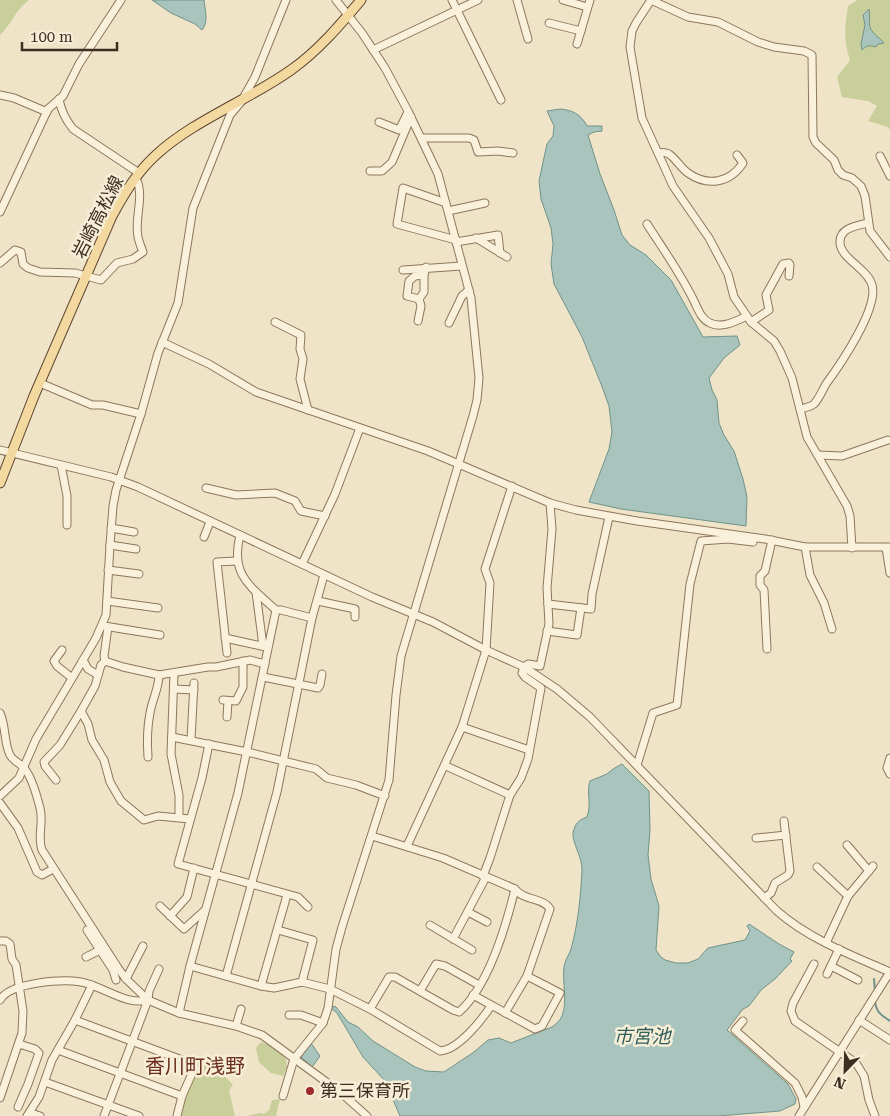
<svg xmlns="http://www.w3.org/2000/svg" width="890" height="1116" viewBox="0 0 890 1116" font-family="'Roboto Serif','Noto Sans JP',serif">
	<rect width="100%" height="100%" fill="#f0e4c8"/>
	<g fill="#c9cf9b">
		<path d="M0,0H29C15,10 12,24 0,35Z"/>
		<path d="M857,0H890V130L888,127L868,121L877,106L868,101L842,97L837,77L850,60C843,40 845,26 848,6Z"/>
		<path d="M261,1042L274,1047L286,1059L287,1067L283,1076L271,1073L259,1062L256,1048Z"/>
		<path d="M205,1063L217,1068L233,1085L229,1090L235,1116H179C183,1098 190,1075 205,1063Z"/>
		<path d="M280,1099L276,1116H248L259,1113L264,1114L269,1110L272,1100Z"/>
	</g>
	<g fill="#a9c4bc" stroke="#6f938a">
		<path d="M152,0H204C205,10 209,22 202,30L195,24L171,13Z"/>
		<path d="M869,9C871,25 865,26 879,38C881,39 882,41 884,43L878,44L876,47C870,45 867,45 862,50L861,44L865,25L863,15Z"/>
		<path d="M560,109C572,110 581,114 587,126H602V131L594,132L588,135L600,174L614,210L622,235L630,245L646,255L671,280L703,337L737,336L740,345L724,358L709,378L712,390L717,400L719,423L724,435L734,451L743,479L747,497L746,526L621,509L589,502L609,449L612,432L609,406L601,384L582,337L554,284L551,264L553,244L551,228L541,199L539,181L547,144L553,136L554,126L547,111Z"/>
		<path d="M622,764L649,791L650,830L648,855L651,879L659,906L656,950L660,956L665,960L676,963H688L698,959L708,948L745,940L750,931L747,926L749,924L779,944L794,952L790,959L792,961L775,979L761,990L749,1006L743,1009L727,1030L788,1084L796,1099L795,1104L780,1111L718,1116H400L385,1081L363,1057L337,1013L332,1009V1006L336,1007L348,1022L358,1027L373,1041L415,1067L426,1071L444,1072L474,1052L488,1040L499,1038L511,1043L552,1027C556,1024 560,1021 562,1016C568,1001 562,983 564,967C565,960 569,955 571,949C578,924 581,895 582,869C582,857 572,842 573,833C575,824 578,820 587,817C592,803 586,793 590,781L607,774L613,769Z"/>
		<path d="M311,1043L320,1056L312,1067L301,1057Z"/>
	</g>
	<g fill="none" stroke-linecap="round" stroke-linejoin="round">
		<g stroke="#6f938a" stroke-width="2">
			<path d="M874,979L875,991"/>
			<path d="M875,1001C876,1012 881,1015 890,1021"/>
		</g>
		<defs>
			<g id="minor">
				<path d="M452,0L501,100"/>
				<path d="M517,0L528,39"/>
				<path d="M563,0L587,7"/>
				<path d="M549,23L581,31"/>
				<path d="M577,44L590,0"/>
				<path d="M373,50L478,0"/>
				<path d="M0,95L14,98L47,112"/>
				<path d="M59,99C61,111 65,119 73,129L139,173"/>
				<path d="M379,122L399,130L407,114"/>
				<path d="M422,138H469L474,140L478,152L498,151L513,153"/>
				<path d="M658,153C662,152 665,152 669,154C676,159 681,168 688,173C708,187 730,183 743,163L737,155"/>
				<path d="M880,156L890,176"/>
				<path d="M370,171H382L392,162L411,117"/>
				<path d="M446,203L403,188L397,224L456,240"/>
				<path d="M448,211L485,203"/>
				<path d="M0,212L48,109L63,96L79,64L121,0"/>
				<path d="M647,224C663,249 681,274 694,301C698,309 701,319 710,323C722,329 736,321 747,316"/>
				<path d="M476,238L507,257"/>
				<path d="M456,242L498,235L500,253"/>
				<path d="M0,263L15,250L21,252L23,264L28,268L40,272L75,273L101,280L117,263L133,259L143,252C141,247 139,242 138,237C134,217 145,197 136,178"/>
				<path d="M403,270L462,266"/>
				<path d="M419,299L407,296L409,281L415,276L424,275"/>
				<path d="M418,321L421,306L419,299L424,292V275L426,267"/>
				<path d="M275,322L301,335L300,349L303,359L300,379L308,410"/>
				<path d="M751,322L769,310L766,295L783,264L789,263L790,265L789,276"/>
				<path d="M449,323L462,296L469,290"/>
				<path d="M162,342L209,364L256,392L428,451L550,503L576,510L637,521L765,539L805,547H890"/>
				<path d="M40,383L92,405H103L141,414"/>
				<path d="M800,409C805,408 810,407 814,404C819,399 822,391 826,384C840,365 879,308 872,285C868,269 841,259 840,243C839,228 856,226 868,223"/>
				<path d="M0,450L111,477L138,487L372,597L433,622L486,650L524,667L557,689L590,717L777,911C809,939 851,955 890,972"/>
				<path d="M818,455L842,456L888,440"/>
				<path d="M61,465L67,496V525"/>
				<path d="M206,488L236,495L275,493L295,501L301,511L325,516"/>
				<path d="M111,528L134,532"/>
				<path d="M204,537L210,522"/>
				<path d="M110,545L136,549"/>
				<path d="M805,547L810,575L824,603L832,629"/>
				<path d="M852,548L850,516L847,506L807,437L792,378L780,351L774,341L751,322L734,297L728,274L709,238L673,186L642,118L630,47L632,31L636,23L651,0L688,17L718,22L758,42L774,47L804,51L812,55L813,137L816,143L834,160L838,170L843,175L852,178L861,186L865,196L870,231L890,257"/>
				<path d="M886,548L890,573"/>
				<path d="M302,564L335,494L360,428"/>
				<path d="M108,570L139,574"/>
				<path d="M256,592L263,646"/>
				<path d="M107,601L158,608"/>
				<path d="M318,601L355,609V617"/>
				<path d="M548,604L591,609L592,594L609,517"/>
				<path d="M276,610H281L312,618"/>
				<path d="M104,626L160,635"/>
				<path d="M108,627L104,656L105,661L123,667L159,675L208,667H216L250,660L265,664"/>
				<path d="M547,631L577,635L581,608"/>
				<path d="M225,638L266,647"/>
				<path d="M767,649L764,590L760,585V576L765,571L772,540"/>
				<path d="M62,650L54,661L57,666L72,678"/>
				<path d="M227,653L217,562L237,561"/>
				<path d="M83,660L88,669L98,675"/>
				<path d="M174,673L171,754L179,795V817"/>
				<path d="M263,677L318,688L320,685L322,674"/>
				<path d="M174,689L194,690"/>
				<path d="M223,700L236,701L243,687V661"/>
				<path d="M81,711L88,724L92,740L104,760L110,782L121,801L144,820L158,816L190,819"/>
				<path d="M0,713C6,726 4,744 10,755C13,761 20,763 24,768C32,777 37,796 40,808C44,822 37,836 42,850L118,968L126,979L148,1000L179,1013L236,1026L262,1035L340,1092L367,1116"/>
				<path d="M227,717L228,701"/>
				<path d="M462,727L529,750"/>
				<path d="M172,737L247,752L316,769L327,778L356,785L385,796"/>
				<path d="M191,740L194,683"/>
				<path d="M209,744L202,778L178,864L298,897L308,907"/>
				<path d="M148,757C147,743 147,728 150,713C152,700 159,688 159,675"/>
				<path d="M890,758L887,768L890,774"/>
				<path d="M637,765L653,713L677,705L690,584L701,541L728,539L753,542"/>
				<path d="M446,766L510,795"/>
				<path d="M56,780L45,766L44,762L60,745L81,711L95,686L101,665L105,661"/>
				<path d="M0,796L19,778L36,739L83,660L96,638L106,615L110,545L113,506L116,490L141,414L158,353L178,303L193,208L230,115L241,102L255,77L286,0"/>
				<path d="M0,803L18,828L37,872L42,875L53,869"/>
				<path d="M756,838L786,835"/>
				<path d="M847,845L869,871"/>
				<path d="M407,846L462,727L486,650L490,583L485,569L512,486"/>
				<path d="M817,867L848,896"/>
				<path d="M483,876L490,858L510,795L521,778L528,759L541,688L525,677L522,673L524,667L528,664L540,666L549,624L547,588L552,529L550,503"/>
				<path d="M764,898L771,893L775,883L788,875L790,871L784,821"/>
				<path d="M160,906L184,929L205,910"/>
				<path d="M468,912L487,922"/>
				<path d="M170,916L187,897L194,868"/>
				<path d="M430,925L472,950"/>
				<path d="M87,930L113,970L116,980"/>
				<path d="M278,930L313,940L302,982"/>
				<path d="M453,939L486,877"/>
				<path d="M0,941H6L10,944L12,959L16,965L23,1011L22,1033L0,1098"/>
				<path d="M826,943L848,896L873,866"/>
				<path d="M86,957L100,950"/>
				<path d="M814,964L793,1003L791,1011L795,1021L856,1063L864,1076L869,1100L875,1116"/>
				<path d="M190,966L261,986L274,988L302,982L330,989L370,1009L440,1051C458,1050 481,1021 491,1006"/>
				<path d="M831,966L858,980"/>
				<path d="M827,974L839,949"/>
				<path d="M226,976L277,792L312,618L324,575"/>
				<path d="M126,979L143,946"/>
				<path d="M261,986L287,895"/>
				<path d="M420,991L436,964L445,966L479,985"/>
				<path d="M473,995L535,1029L542,1026L560,993L527,976"/>
				<path d="M0,1000C10,982 63,979 81,982C103,986 126,1006 148,1000"/>
				<path d="M370,1009L389,977H395L453,1010L459,1012C489,986 506,926 515,889L443,858L372,836"/>
				<path d="M179,1013L190,966L238,793L276,610C250,586 230,575 240,535"/>
				<path d="M505,1013L527,976L550,909C543,897 523,901 515,889"/>
				<path d="M289,1015H301L323,1023"/>
				<path d="M75,1020L193,1064L194,1069L182,1096L177,1116"/>
				<path d="M859,1020L890,1040"/>
				<path d="M743,1021L735,1030L795,1083L802,1097L804,1107"/>
				<path d="M236,1026L241,1009"/>
				<path d="M58,1050L182,1096"/>
				<path d="M45,1082L139,1116"/>
				<path d="M283,1096L294,1059L323,1023L328,1008L336,949L342,927L389,780L396,695L401,656L473,416L477,400L479,378L471,298L438,174L408,111L385,68L362,33L336,0"/>
				<path d="M18,1107L28,1084L39,1053L35,1049L19,1044"/>
				<path d="M31,1113L40,1116"/>
				<path d="M27,1116L39,1097L52,1060L75,1020L92,985"/>
				<path d="M104,1116L148,1000L149,991L159,969"/>
				<path d="M799,1116L890,972"/>
			</g>
			<path id="major" d="M0,483L34,396L112,216C124,194 137,172 156,155C194,120 249,100 291,70C318,51 340,25 361,0"/>
		</defs>
		<use href="#minor" stroke="#8d765c" stroke-width="9"/>
		<use href="#major" stroke="#5b4430" stroke-width="11"/>
		<use href="#minor" stroke="#faf1dc" stroke-width="7"/>
		<use href="#major" stroke="#f3d9a0" stroke-width="9"/>
	</g>
	<circle fill="#9e2a2b" stroke="#f7eed8" stroke-width="2" cx="310" cy="1091" r="5"/>
	<g text-anchor="middle" stroke-width="5" stroke-linejoin="round" paint-order="stroke">
		<g font-size="18" fill="#3d2e20" stroke="#f7eed8">
			<text transform="translate(98 217) rotate(-63)" y="6">岩崎高松線</text>
		</g>
		<g font-size="18" fill="#3d2e20" stroke="#f7eed8" text-anchor="start">
			<text x="320" y="1097">第三保育所</text>
		</g>
		<g font-size="19" font-style="italic" fill="#2f5d5a" stroke="#f7eed8">
			<text x="642" y="1043">市宮池</text>
		</g>
		<g font-size="20" fill="#6b2e1e" stroke="#f7eed8">
			<text x="195" y="1073">香川町浅野</text>
		</g>
	</g>
	<g transform="translate(845 1071) rotate(203)" stroke="#f7eed8" stroke-width="4" paint-order="stroke">
	<path d="M0-4L9 19L0 12L-9 19Z" fill="#3d2e20"/>
	<text y="-8" font-size="14" font-weight="bold" text-anchor="middle" fill="#3d2e20">N</text>
	</g>
	<path d="M22 42v8h95v-8" fill="none" stroke="#3d2e20" stroke-width="2.5"/>
	<text x="30" y="42" font-size="15" fill="#3d2e20" stroke="#f7eed8" stroke-width="4" paint-order="stroke">100 m</text>
</svg>
